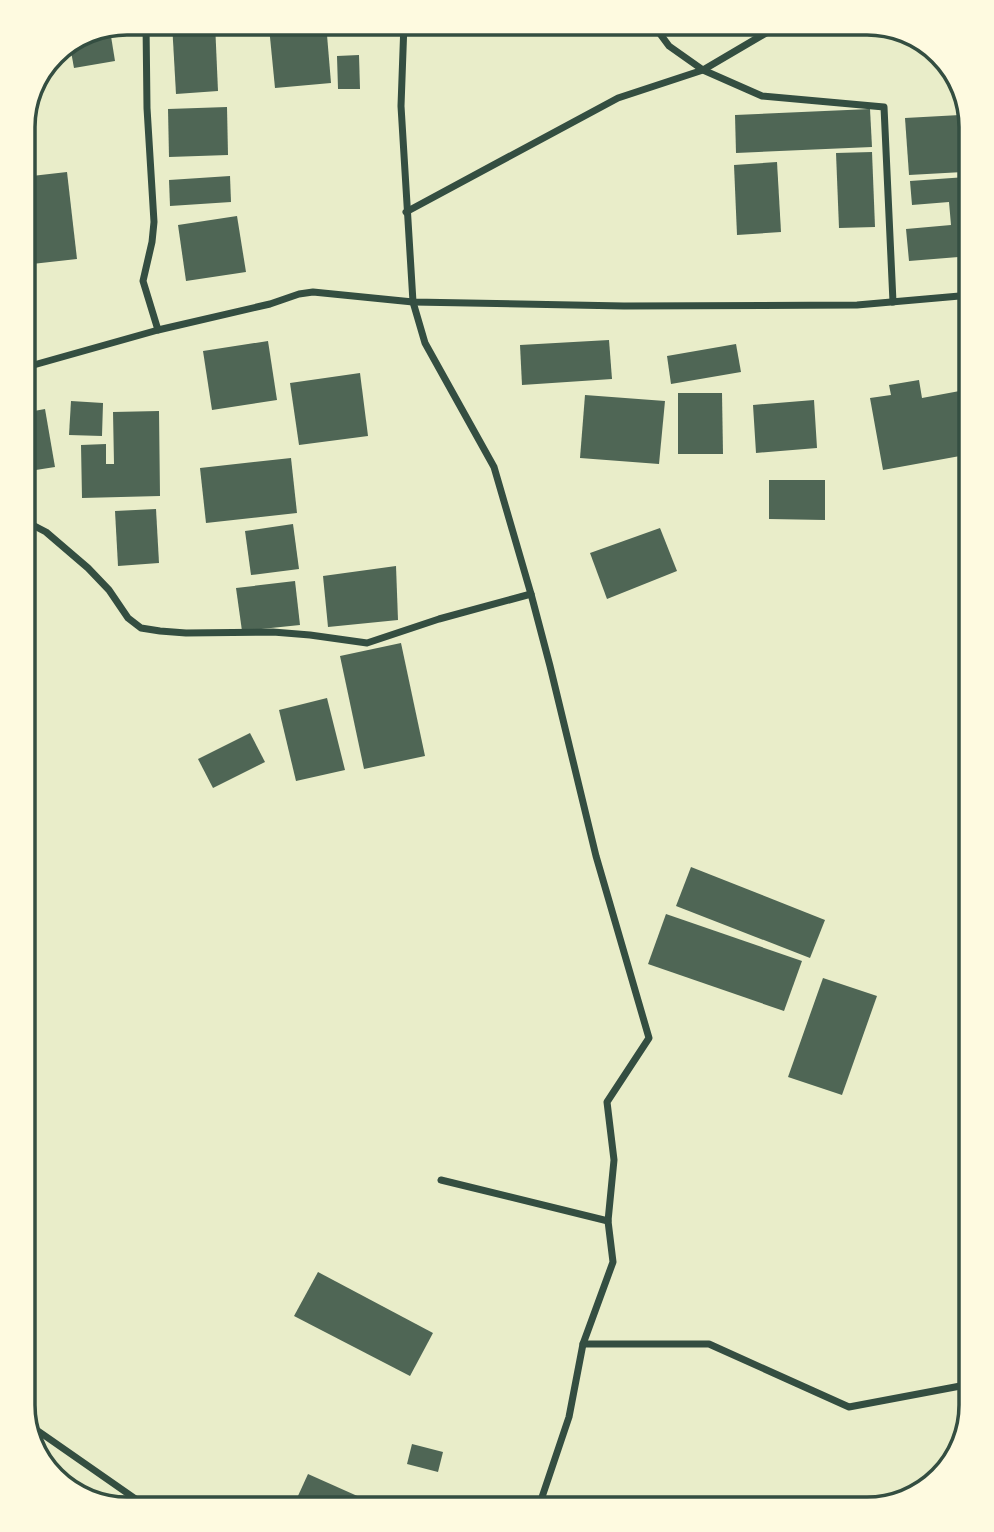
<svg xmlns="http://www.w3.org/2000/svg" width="994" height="1532" viewBox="0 0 994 1532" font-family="'Work Sans',sans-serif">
	<rect width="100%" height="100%" fill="#e9edc9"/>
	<g fill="#4f6655">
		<path d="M172,23H215L218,91L176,94Z"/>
		<path d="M317,23H326L331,83L275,88L269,27Z"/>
		<path d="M110,30L115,61L74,68L70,46Z"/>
		<path d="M359,55L360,89H338L337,56Z"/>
		<path d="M227,107L228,155L169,157L168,109Z"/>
		<path d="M870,109L872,147L736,153L735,115Z"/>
		<path d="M960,115L963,172L909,175L905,118Z"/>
		<path d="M872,152L875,227L839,228L836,153Z"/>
		<path d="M777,162L781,232L737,235L734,165Z"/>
		<path d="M67,172L77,259L32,264L23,177Z"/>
		<path d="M230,176L231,202L170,206L169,180Z"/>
		<path d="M966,177L971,256L909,261L906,229L951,225L949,202L912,205L910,181Z"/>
		<path d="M237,216L246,272L186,281L178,225Z"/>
		<path d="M609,340L612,379L522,385L520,345Z"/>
		<path d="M268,341L277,400L212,410L203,351Z"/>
		<path d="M736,344L741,372L671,384L667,356Z"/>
		<path d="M360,373L368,436L299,445L290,383Z"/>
		<path d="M919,380L922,398L965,390L971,423V454L883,470L870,398L891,395L889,385Z"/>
		<path d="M678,393H722L723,454H678Z"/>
		<path d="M585,395L665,401L659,464L580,458Z"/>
		<path d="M814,400L817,448L756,453L753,405Z"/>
		<path d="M71,401L103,403L102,436L69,435Z"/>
		<path d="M45,409L55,467L23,472V413Z"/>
		<path d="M159,411L160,496L82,498L81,445L106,444V464H114L113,412Z"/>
		<path d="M291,458L297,513L206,523L200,468Z"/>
		<path d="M769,480H825V520L769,519Z"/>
		<path d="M156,509L159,563L118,566L115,511Z"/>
		<path d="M293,524L299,569L251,575L245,531Z"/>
		<path d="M660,528L677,571L607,599L590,553Z"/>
		<path d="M396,566L398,620L328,627L323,576Z"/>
		<path d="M295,581L300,625L242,631L236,588Z"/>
		<path d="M401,643L425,756L364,769L340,656Z"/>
		<path d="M327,698L345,770L296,781L279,710Z"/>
		<path d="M250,733L265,762L213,788L198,759Z"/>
		<path d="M691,867L825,920L810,958L676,906Z"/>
		<path d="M666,914L802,961L784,1011L648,964Z"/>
		<path d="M823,978L877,996L842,1095L788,1077Z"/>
		<path d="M318,1272L433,1333L410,1376L294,1316Z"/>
		<path d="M412,1444L443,1452L438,1472L407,1464Z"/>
		<path d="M308,1474L382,1507L381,1509H292Z"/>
	</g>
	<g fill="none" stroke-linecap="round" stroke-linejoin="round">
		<g stroke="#344e41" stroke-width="7">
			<path d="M146,23L147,108L154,222L152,242L143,281L158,330"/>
			<path d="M404,23L401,106L413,302L425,343L494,467L531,594L550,666L596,856L649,1038L607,1102L614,1160L608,1221L613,1262L583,1344L569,1417L538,1509"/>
			<path d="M652,23L669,46L703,70L762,96L884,107L893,302"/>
			<path d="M406,212L618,98L703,70L783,23"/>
			<path d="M23,368L158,330L270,304L299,294L313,292L413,302L624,306L857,305L971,295"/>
			<path d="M23,520L46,532L88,568L109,590L128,618L141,628L160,631L186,633L273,632L310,635L367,643L439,619L531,594"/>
			<path d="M441,1180L608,1221"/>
			<path d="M583,1344H709L849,1407L971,1384"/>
			<path d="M28,1424L150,1509"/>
		</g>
	</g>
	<path d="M0 0H994V1532H0ZM127 35H867A92 92 0 0 1 959 127V1405A92 92 0 0 1 867 1497H127A92 92 0 0 1 35 1405V127A92 92 0 0 1 127 35Z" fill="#fefae0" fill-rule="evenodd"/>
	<path fill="none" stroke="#344e41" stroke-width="3.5" d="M127 35H867A92 92 0 0 1 959 127V1405A92 92 0 0 1 867 1497H127A92 92 0 0 1 35 1405V127A92 92 0 0 1 127 35Z"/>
</svg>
